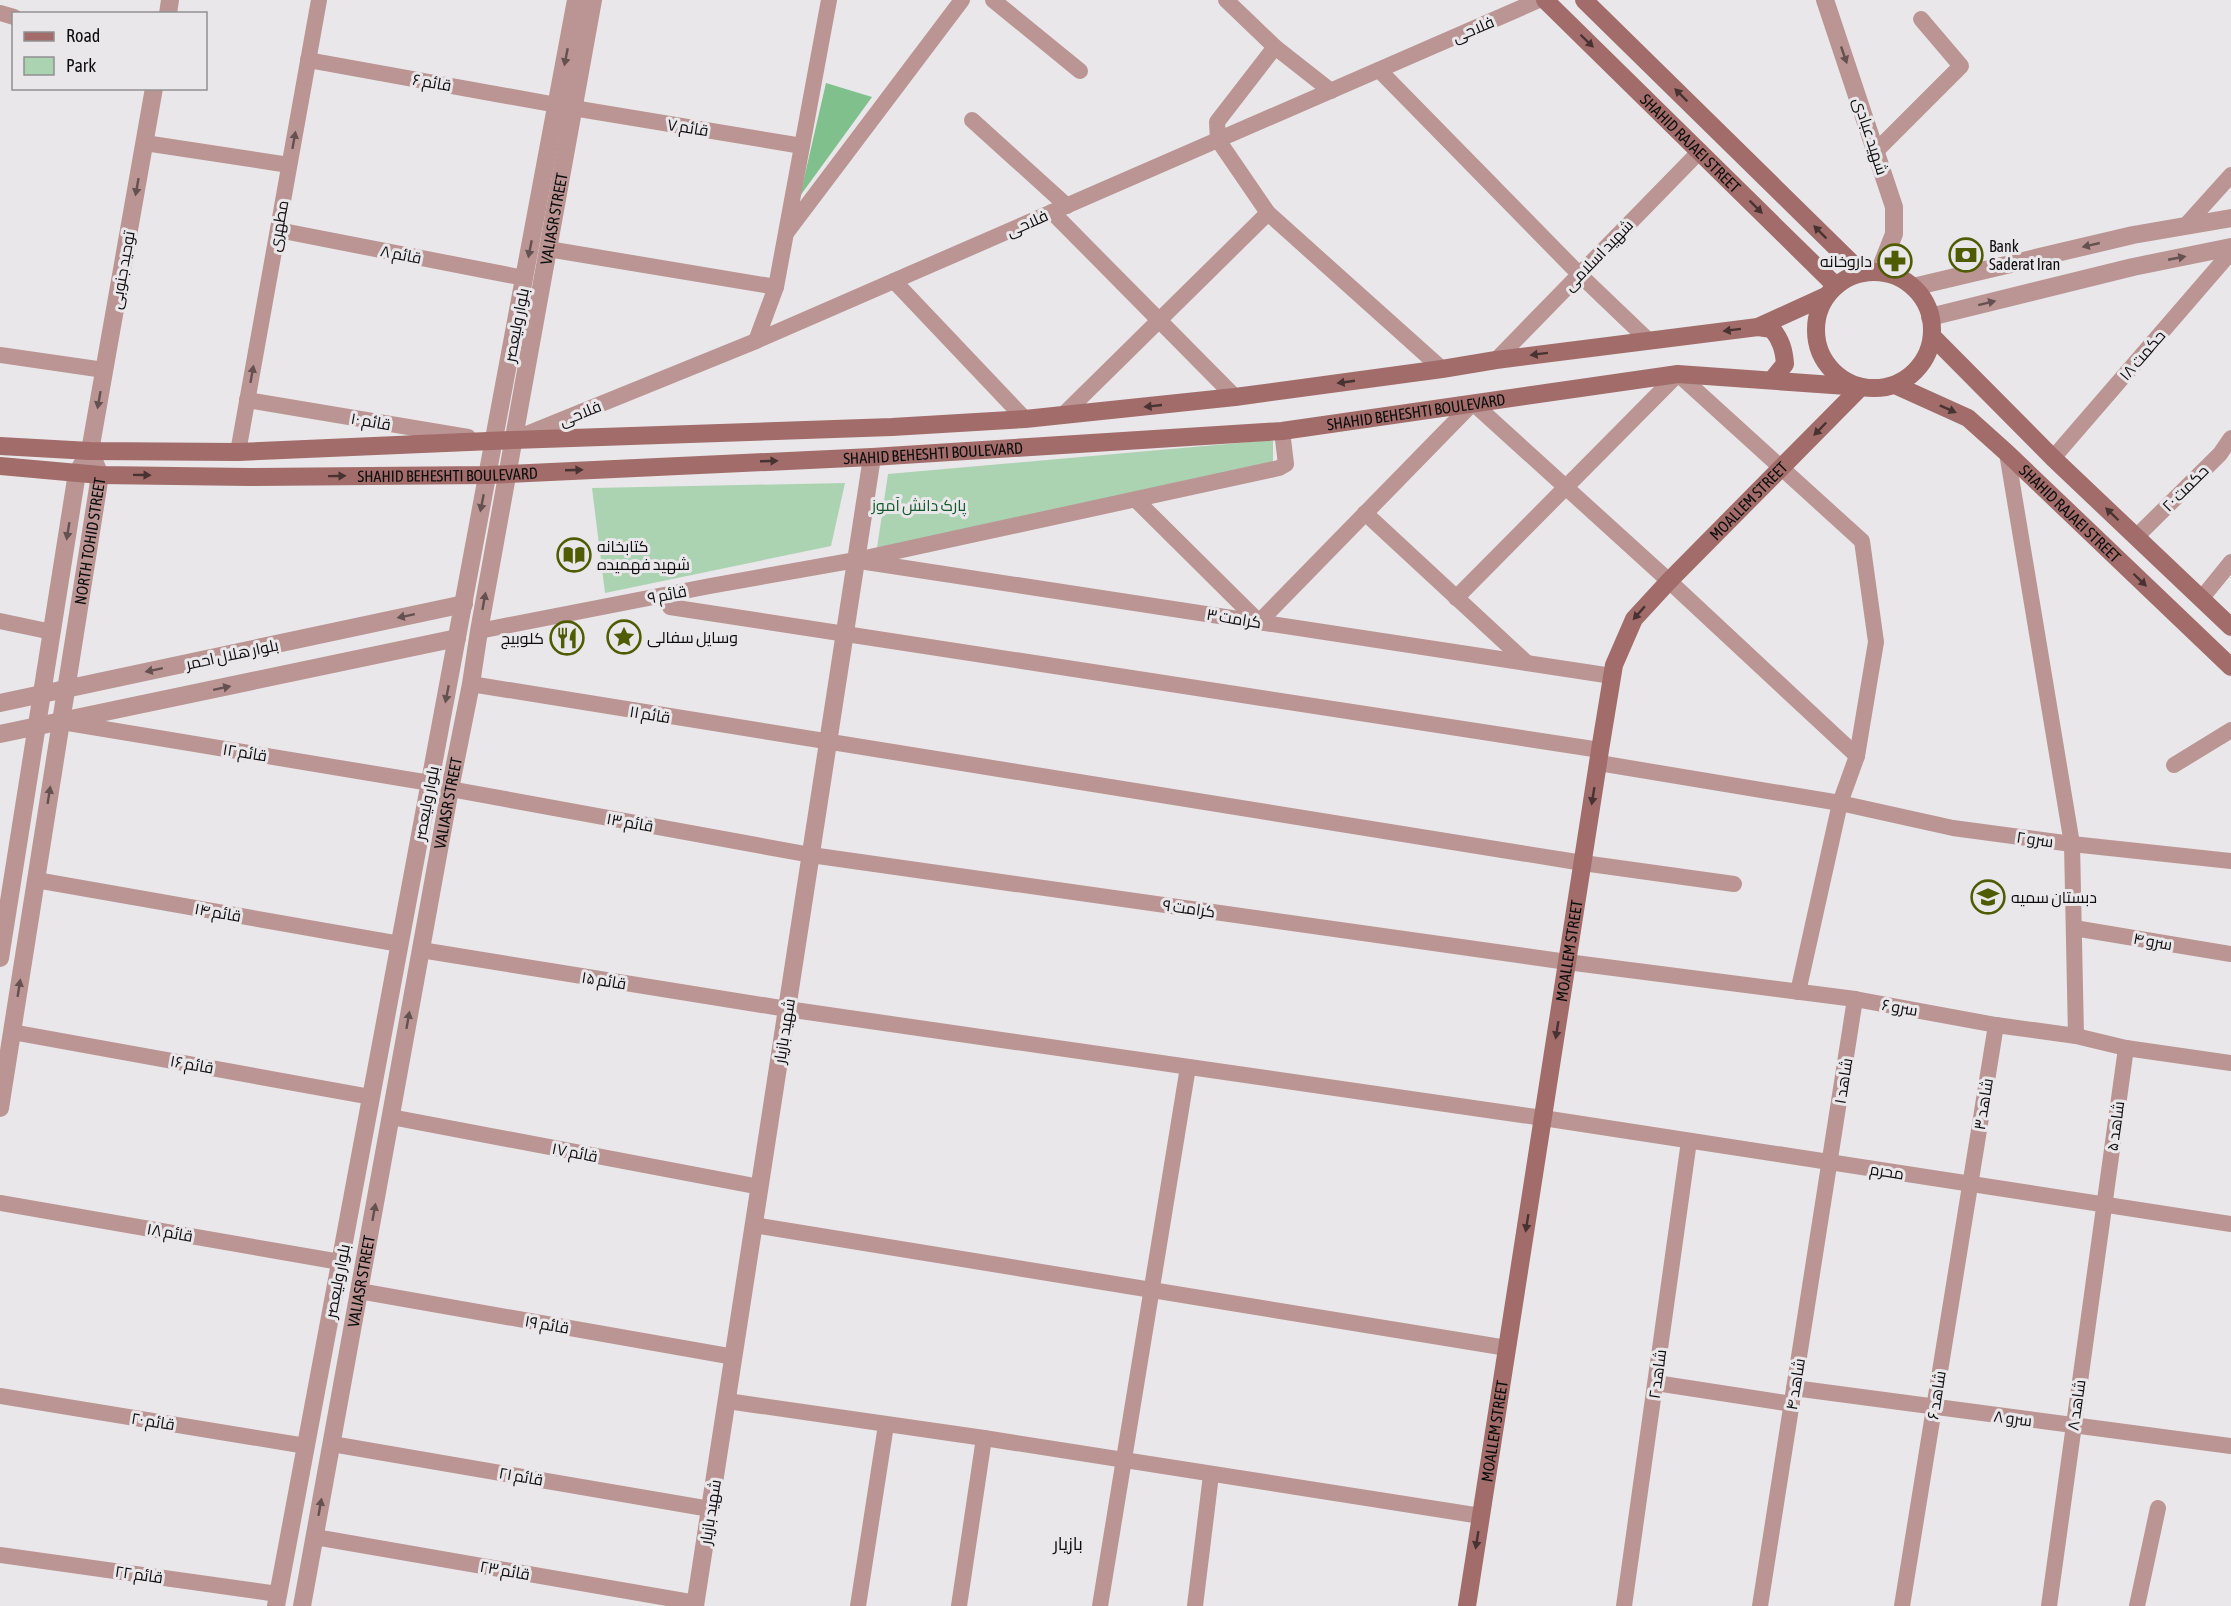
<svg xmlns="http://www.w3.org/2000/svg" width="2231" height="1606" viewBox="0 0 2231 1606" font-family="'Asap Condensed',Cairo,sans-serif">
	<rect width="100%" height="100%" fill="#e9e7ea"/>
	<g fill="#abd3b2">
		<path d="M1273,440V462L877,548L888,474Z"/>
		<path d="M845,483L831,546L605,593L592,488Z"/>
	</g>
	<path fill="#7fc08d" d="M826,83L872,97L800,196Z"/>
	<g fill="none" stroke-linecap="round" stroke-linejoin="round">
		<g stroke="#ba9593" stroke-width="16">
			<path d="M993,0L1080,71"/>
			<path d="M1226,0L1275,47L1331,91"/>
			<path d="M0,13L14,17"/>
			<path d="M1275,47L1217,122L1218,140L1268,213L1442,369"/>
			<path d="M308,60L557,105"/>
			<path d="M1379,70L1579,274L1648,340"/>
			<path d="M573,108L802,146"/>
			<path d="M972,120L1067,206"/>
			<path d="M145,143L289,165"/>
			<path d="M1876,151L1961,66L1921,19"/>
			<path d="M1052,212L1235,397"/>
			<path d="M2186,225L2231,175"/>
			<path d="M278,230L524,278"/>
			<path d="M787,232L962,0"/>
			<path d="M548,249L776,287"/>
			<path d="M894,281L1025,419"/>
			<path d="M756,341L776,287L829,0"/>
			<path d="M0,355L104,370"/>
			<path d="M1496,360L1700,151"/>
			<path d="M247,400L468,437"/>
			<path d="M1062,416L1268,213"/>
			<path d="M517,438L756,341L1539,0"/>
			<path d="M238,452L319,0"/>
			<path d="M2007,453L2072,844L2076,1036"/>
			<path d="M2053,458L2231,252"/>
			<path d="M1136,500L1259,622L1473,403L1669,581L1857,756"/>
			<path d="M1365,513L1527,663"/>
			<path d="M2136,537L2220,454L2231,438"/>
			<path d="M866,562L1612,676"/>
			<path d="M1456,598L1678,374L1862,541L1876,642L1857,756L1840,803L1798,992"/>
			<path d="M2201,599L2231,562"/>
			<path d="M670,607L1600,750"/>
			<path d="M0,621L52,632"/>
			<path d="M479,631L710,586L856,560L1279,468L1286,464L1282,431"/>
			<path d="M471,684L1583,863L1734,884"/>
			<path d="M62,722L430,783"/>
			<path d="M1599,763L1840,803L1953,828L2072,844L2231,861"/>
			<path d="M2174,765L2231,730"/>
			<path d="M450,789L811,855L1567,962L1855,999L1996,1025L2076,1036L2126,1048L2231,1063"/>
			<path d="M36,880L400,944"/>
			<path d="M2074,928L2231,954"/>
			<path d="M421,950L787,1009L1543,1118L2231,1224"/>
			<path d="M12,1032L371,1097"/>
			<path d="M391,1117L760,1187"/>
			<path d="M0,1203L340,1262"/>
			<path d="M754,1225L1507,1348"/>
			<path d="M359,1291L734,1357"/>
			<path d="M1656,1383L1792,1404"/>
			<path d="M1794,1388L2231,1446"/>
			<path d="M0,1396L306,1446"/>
			<path d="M727,1401L984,1438L1481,1516"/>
			<path d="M332,1444L710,1509"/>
			<path d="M315,1537L696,1603"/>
			<path d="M0,1555L278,1594"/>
			<path d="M858,1606L886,1425"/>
			<path d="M959,1606L984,1438"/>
			<path d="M1100,1606L1188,1067"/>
			<path d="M1195,1606L1211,1475"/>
			<path d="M1624,1606L1689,1141"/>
			<path d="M1760,1606L1855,999"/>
			<path d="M1902,1606L1996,1025"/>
			<path d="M2049,1606L2126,1048"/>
			<path d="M2137,1606L2158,1508"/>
		</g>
		<g stroke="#ba9593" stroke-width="18">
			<path d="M1825,0L1894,207V234L1879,272"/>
			<path d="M168,14L170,0"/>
			<path d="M1913,287L2133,235L2231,218"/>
			<path d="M1930,317L2133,267L2231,247"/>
			<path d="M0,703L464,604"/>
			<path d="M0,734L457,638"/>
			<path d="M0,958L77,473L90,451L154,88"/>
			<path id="s1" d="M0,1108L100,475L94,461"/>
			<path d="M276,1606L576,0"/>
			<path id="s2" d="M302,1606L450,789L471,684L479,631L593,0"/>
			<path d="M695,1606L872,457"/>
		</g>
		<g stroke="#a16c6a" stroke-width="18">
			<path id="s3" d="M1545,0L1836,286"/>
			<path d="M1584,0L1862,273"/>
			<circle cx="1874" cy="330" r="58"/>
			<path d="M1758,327L1772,329C1781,340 1784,350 1785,364L1772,380"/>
			<path d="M1932,336L2053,458L2231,627"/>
			<path id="s4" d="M1895,385L1968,418L2007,453L2231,667"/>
			<path d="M0,446L90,451L238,452L513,440L892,427L1025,419L1235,397L1442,369L1496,360L1758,327L1826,296"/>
			<path id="s5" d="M0,466L100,475L250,477L488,475L872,457L1282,431L1678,374L1861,387"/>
			<path id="s6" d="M1467,1606L1600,750L1614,665L1634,619L1669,581L1861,387"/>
		</g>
	</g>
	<defs><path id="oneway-solid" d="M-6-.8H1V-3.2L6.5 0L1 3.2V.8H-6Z" transform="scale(1.5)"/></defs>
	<g fill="#483332">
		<use href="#oneway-solid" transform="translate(1587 41) rotate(44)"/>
		<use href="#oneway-solid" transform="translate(1681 95) rotate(-135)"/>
		<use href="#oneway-solid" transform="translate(1756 207) rotate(45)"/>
		<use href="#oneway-solid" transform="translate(1820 232) rotate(-135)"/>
		<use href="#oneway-solid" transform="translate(1732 330) rotate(173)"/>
		<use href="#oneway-solid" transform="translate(1539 354) rotate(173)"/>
		<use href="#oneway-solid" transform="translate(1346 382) rotate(172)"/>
		<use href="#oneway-solid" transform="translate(1153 406) rotate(174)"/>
		<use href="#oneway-solid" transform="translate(1948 409) rotate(24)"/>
		<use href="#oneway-solid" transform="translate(1820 429) rotate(134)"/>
		<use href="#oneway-solid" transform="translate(769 461) rotate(-2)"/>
		<use href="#oneway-solid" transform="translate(574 470) rotate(-2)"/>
		<use href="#oneway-solid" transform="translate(142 475) rotate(1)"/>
		<use href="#oneway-solid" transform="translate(337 476) rotate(-1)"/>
		<use href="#oneway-solid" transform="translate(2112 514) rotate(-136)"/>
		<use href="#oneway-solid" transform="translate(2140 580) rotate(44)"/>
		<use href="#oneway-solid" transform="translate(1639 613) rotate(131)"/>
		<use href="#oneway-solid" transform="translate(1593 796) rotate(99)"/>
		<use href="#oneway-solid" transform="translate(1557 1030) rotate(99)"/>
		<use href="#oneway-solid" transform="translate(1527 1223) rotate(99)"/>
		<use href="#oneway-solid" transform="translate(1477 1540) rotate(99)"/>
	</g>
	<g fill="#645150">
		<use href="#oneway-solid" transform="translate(1844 55) rotate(71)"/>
		<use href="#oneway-solid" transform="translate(566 57) rotate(101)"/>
		<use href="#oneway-solid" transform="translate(294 140) rotate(-80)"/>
		<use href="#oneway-solid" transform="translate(137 187) rotate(100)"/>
		<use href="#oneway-solid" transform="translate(2091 245) rotate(167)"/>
		<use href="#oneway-solid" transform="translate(530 249) rotate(101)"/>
		<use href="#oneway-solid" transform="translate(2177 258) rotate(-11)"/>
		<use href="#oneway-solid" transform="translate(1987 303) rotate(-14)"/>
		<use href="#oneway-solid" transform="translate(252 374) rotate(-80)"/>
		<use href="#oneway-solid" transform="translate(99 400) rotate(100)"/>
		<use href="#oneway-solid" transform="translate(482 503) rotate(101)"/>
		<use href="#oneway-solid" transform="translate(68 531) rotate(99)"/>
		<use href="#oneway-solid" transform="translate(484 601) rotate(-80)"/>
		<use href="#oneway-solid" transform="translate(406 616) rotate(168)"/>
		<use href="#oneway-solid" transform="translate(154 670) rotate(168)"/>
		<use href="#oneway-solid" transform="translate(222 688) rotate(-12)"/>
		<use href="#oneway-solid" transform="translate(447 694) rotate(101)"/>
		<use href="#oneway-solid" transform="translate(49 795) rotate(-81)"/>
		<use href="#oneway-solid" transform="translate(19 988) rotate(-81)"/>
		<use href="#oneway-solid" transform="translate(408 1020) rotate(-80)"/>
		<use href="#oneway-solid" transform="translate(374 1212) rotate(-80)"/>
		<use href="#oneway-solid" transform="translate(320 1507) rotate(-80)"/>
	</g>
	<defs>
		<symbol id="bank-ring" viewBox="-11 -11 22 22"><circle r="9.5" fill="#e9e7ea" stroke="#4f5d00" stroke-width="1.5"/><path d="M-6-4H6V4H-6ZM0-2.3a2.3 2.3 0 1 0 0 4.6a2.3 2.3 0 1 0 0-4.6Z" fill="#4f5d00"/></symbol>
		<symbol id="pharmacy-ring" viewBox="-11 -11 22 22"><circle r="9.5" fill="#e9e7ea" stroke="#4f5d00" stroke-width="1.5"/><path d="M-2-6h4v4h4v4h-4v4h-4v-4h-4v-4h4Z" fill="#4f5d00"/></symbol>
		<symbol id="library-ring" viewBox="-11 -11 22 22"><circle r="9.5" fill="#e9e7ea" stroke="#4f5d00" stroke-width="1.5"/><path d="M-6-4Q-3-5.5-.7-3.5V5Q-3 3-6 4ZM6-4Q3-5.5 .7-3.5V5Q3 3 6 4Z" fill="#4f5d00"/></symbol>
		<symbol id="sight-ring" viewBox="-11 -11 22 22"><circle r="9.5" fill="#e9e7ea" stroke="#4f5d00" stroke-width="1.5"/><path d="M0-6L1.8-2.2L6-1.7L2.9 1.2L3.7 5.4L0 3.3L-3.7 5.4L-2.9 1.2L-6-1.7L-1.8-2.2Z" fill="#4f5d00"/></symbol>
		<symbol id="restaurant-ring" viewBox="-11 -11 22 22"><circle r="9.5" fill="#e9e7ea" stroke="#4f5d00" stroke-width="1.5"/><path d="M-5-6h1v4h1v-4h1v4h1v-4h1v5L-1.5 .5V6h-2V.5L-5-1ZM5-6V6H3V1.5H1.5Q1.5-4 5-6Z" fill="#4f5d00"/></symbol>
		<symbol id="school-ring" viewBox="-11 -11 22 22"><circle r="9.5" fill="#e9e7ea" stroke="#4f5d00" stroke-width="1.5"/><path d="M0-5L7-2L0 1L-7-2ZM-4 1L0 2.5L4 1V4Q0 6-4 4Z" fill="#4f5d00"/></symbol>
	</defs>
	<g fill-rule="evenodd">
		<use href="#bank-ring" x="1947" y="236" width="38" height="38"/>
		<use href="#pharmacy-ring" x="1876" y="242" width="38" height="38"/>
		<use href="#library-ring" x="555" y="536" width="38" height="38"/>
		<use href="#sight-ring" x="605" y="618" width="38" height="38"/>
		<use href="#restaurant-ring" x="548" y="619" width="38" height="38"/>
		<use href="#school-ring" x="1969" y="878" width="38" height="38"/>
	</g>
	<g text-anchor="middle" stroke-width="6" stroke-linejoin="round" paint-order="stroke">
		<g font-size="16" fill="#0d0d0d" stroke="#e9e7ea">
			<text transform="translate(1473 29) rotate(-23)" y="6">فلاحی</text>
			<text transform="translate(432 82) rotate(10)" y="6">قائم ۶</text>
			<text transform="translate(688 127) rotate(9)" y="6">قائم ۷</text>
			<text transform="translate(1871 136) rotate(72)" y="6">شهید عبادی</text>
			<text dy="6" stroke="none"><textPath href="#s3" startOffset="204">SHAHID RAJAEI STREET</textPath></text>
			<text dy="6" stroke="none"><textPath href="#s2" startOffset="1410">VALIASR STREET</textPath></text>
			<text transform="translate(1027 223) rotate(-24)" y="6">فلاحی</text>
			<text transform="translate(278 226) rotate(-80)" y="6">مطهری</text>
			<text transform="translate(401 254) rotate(11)" y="6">قائم ۸</text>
			<text transform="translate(1598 255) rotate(-46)" y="6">شهید اسلامی</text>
			<text transform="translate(122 270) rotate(-80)" y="6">توحید جنوبی</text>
			<text transform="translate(516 325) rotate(-79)" y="6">بلوار ولیعصر</text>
			<text transform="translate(2142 355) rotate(-49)" y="6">حکمت ۱۸</text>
			<text dy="6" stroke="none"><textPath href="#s5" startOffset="1419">SHAHID BEHESHTI BOULEVARD</textPath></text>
			<text transform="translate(580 413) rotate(-22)" y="6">فلاحی</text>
			<text transform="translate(371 421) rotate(10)" y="6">قائم ۱۰</text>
			<text dy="6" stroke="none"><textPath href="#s5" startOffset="934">SHAHID BEHESHTI BOULEVARD</textPath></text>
			<text dy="6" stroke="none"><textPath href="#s5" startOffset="448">SHAHID BEHESHTI BOULEVARD</textPath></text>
			<text transform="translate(2185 488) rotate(-45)" y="6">حکمت ۲۰</text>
			<text dy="6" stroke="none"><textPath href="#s6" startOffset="1167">MOALLEM STREET</textPath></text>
			<text dy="6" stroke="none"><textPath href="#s4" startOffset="220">SHAHID RAJAEI STREET</textPath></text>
			<text dy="6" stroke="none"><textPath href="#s1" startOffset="574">NORTH TOHID STREET</textPath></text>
			<text transform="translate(667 594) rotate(-11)" y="6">قائم ۹</text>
			<text transform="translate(1234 618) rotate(9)" y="6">کرامت ۳</text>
			<text transform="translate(232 654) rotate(-12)" y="6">بلوار هلال احمر</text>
			<text transform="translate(650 714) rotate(9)" y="6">قائم ۱۱</text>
			<text transform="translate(245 752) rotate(9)" y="6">قائم ۱۲</text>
			<text transform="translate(426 803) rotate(-79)" y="6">بلوار ولیعصر</text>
			<text dy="6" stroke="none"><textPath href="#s2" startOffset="816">VALIASR STREET</textPath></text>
			<text transform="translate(630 822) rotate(10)" y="6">قائم ۱۳</text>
			<text transform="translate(2035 839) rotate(8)" y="6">سرو ۲</text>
			<text transform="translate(1189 908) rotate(8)" y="6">کرامت ۹</text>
			<text transform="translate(218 912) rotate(10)" y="6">قائم ۱۴</text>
			<text transform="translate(2153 941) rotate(10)" y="6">سرو ۴</text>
			<text dy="6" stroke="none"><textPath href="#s6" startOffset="663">MOALLEM STREET</textPath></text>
			<text transform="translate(604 980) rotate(9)" y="6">قائم ۱۵</text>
			<text transform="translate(1900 1007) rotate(10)" y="6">سرو ۶</text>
			<text transform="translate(784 1031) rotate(-81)" y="6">شهید بازیار</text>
			<text transform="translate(192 1064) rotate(10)" y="6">قائم ۱۶</text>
			<text transform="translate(1843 1081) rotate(-81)" y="6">شاهد ۱</text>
			<text transform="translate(1983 1104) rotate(-81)" y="6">شاهد ۳</text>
			<text transform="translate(2115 1126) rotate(-82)" y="6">شاهد ۵</text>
			<text transform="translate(575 1152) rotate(11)" y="6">قائم ۱۷</text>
			<text transform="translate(1887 1171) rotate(9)" y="6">محرم</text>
			<text transform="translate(170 1232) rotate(10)" y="6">قائم ۱۸</text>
			<text transform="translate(337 1281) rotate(-79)" y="6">بلوار ولیعصر</text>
			<text dy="6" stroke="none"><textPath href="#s2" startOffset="330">VALIASR STREET</textPath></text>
			<text transform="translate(547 1324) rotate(10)" y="6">قائم ۱۹</text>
			<text transform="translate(1657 1374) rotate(-82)" y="6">شاهد ۲</text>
			<text transform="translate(1795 1384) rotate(-81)" y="6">شاهد ۴</text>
			<text transform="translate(1936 1395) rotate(-81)" y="6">شاهد ۶</text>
			<text transform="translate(2076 1405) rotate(-82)" y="6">شاهد ۸</text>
			<text transform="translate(2013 1418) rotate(7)" y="6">سرو ۸</text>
			<text transform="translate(153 1421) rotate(9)" y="6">قائم ۲۰</text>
			<text dy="6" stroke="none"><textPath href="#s6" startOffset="177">MOALLEM STREET</textPath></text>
			<text transform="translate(521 1476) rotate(10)" y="6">قائم ۲۱</text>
			<text transform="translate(710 1512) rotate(-81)" y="6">شهید بازیار</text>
			<text transform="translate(505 1570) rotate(10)" y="6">قائم ۲۳</text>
			<text transform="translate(139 1574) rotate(8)" y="6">قائم ۲۲</text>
		</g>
		<g font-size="16" fill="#0d0d0d" stroke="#e9e7ea" text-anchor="start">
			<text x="1989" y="252">Bank<tspan x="1989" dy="18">Saderat Iran</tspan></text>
			<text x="1872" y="267" text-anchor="end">داروخانه</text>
			<text x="597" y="552">کتابخانه<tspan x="597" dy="18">شهید فهمیده</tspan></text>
			<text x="647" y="643">وسایل سفالی</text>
			<text x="544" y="644" text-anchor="end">کلوبیج</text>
			<text x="2011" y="903">دبستان سمیه</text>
		</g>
		<g font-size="16" fill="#135b2c" stroke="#e9e7ea">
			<text x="919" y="511">پارک دانش آموز</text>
		</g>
		<g font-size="18" fill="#0d0d0d" stroke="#e9e7ea">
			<text x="1068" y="1550">بازیار</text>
		</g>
	</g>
	<rect x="12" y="12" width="195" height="78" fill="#e9e7ea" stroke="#919092" stroke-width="1.5"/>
	<rect x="24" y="32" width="30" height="9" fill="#a16c6a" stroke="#919092" stroke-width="1.5"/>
	<text x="66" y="42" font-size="18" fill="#0d0d0d">Road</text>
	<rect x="24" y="57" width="30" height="18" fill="#abd3b2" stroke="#919092" stroke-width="1.5"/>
	<text x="66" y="72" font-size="18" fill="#0d0d0d">Park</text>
</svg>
